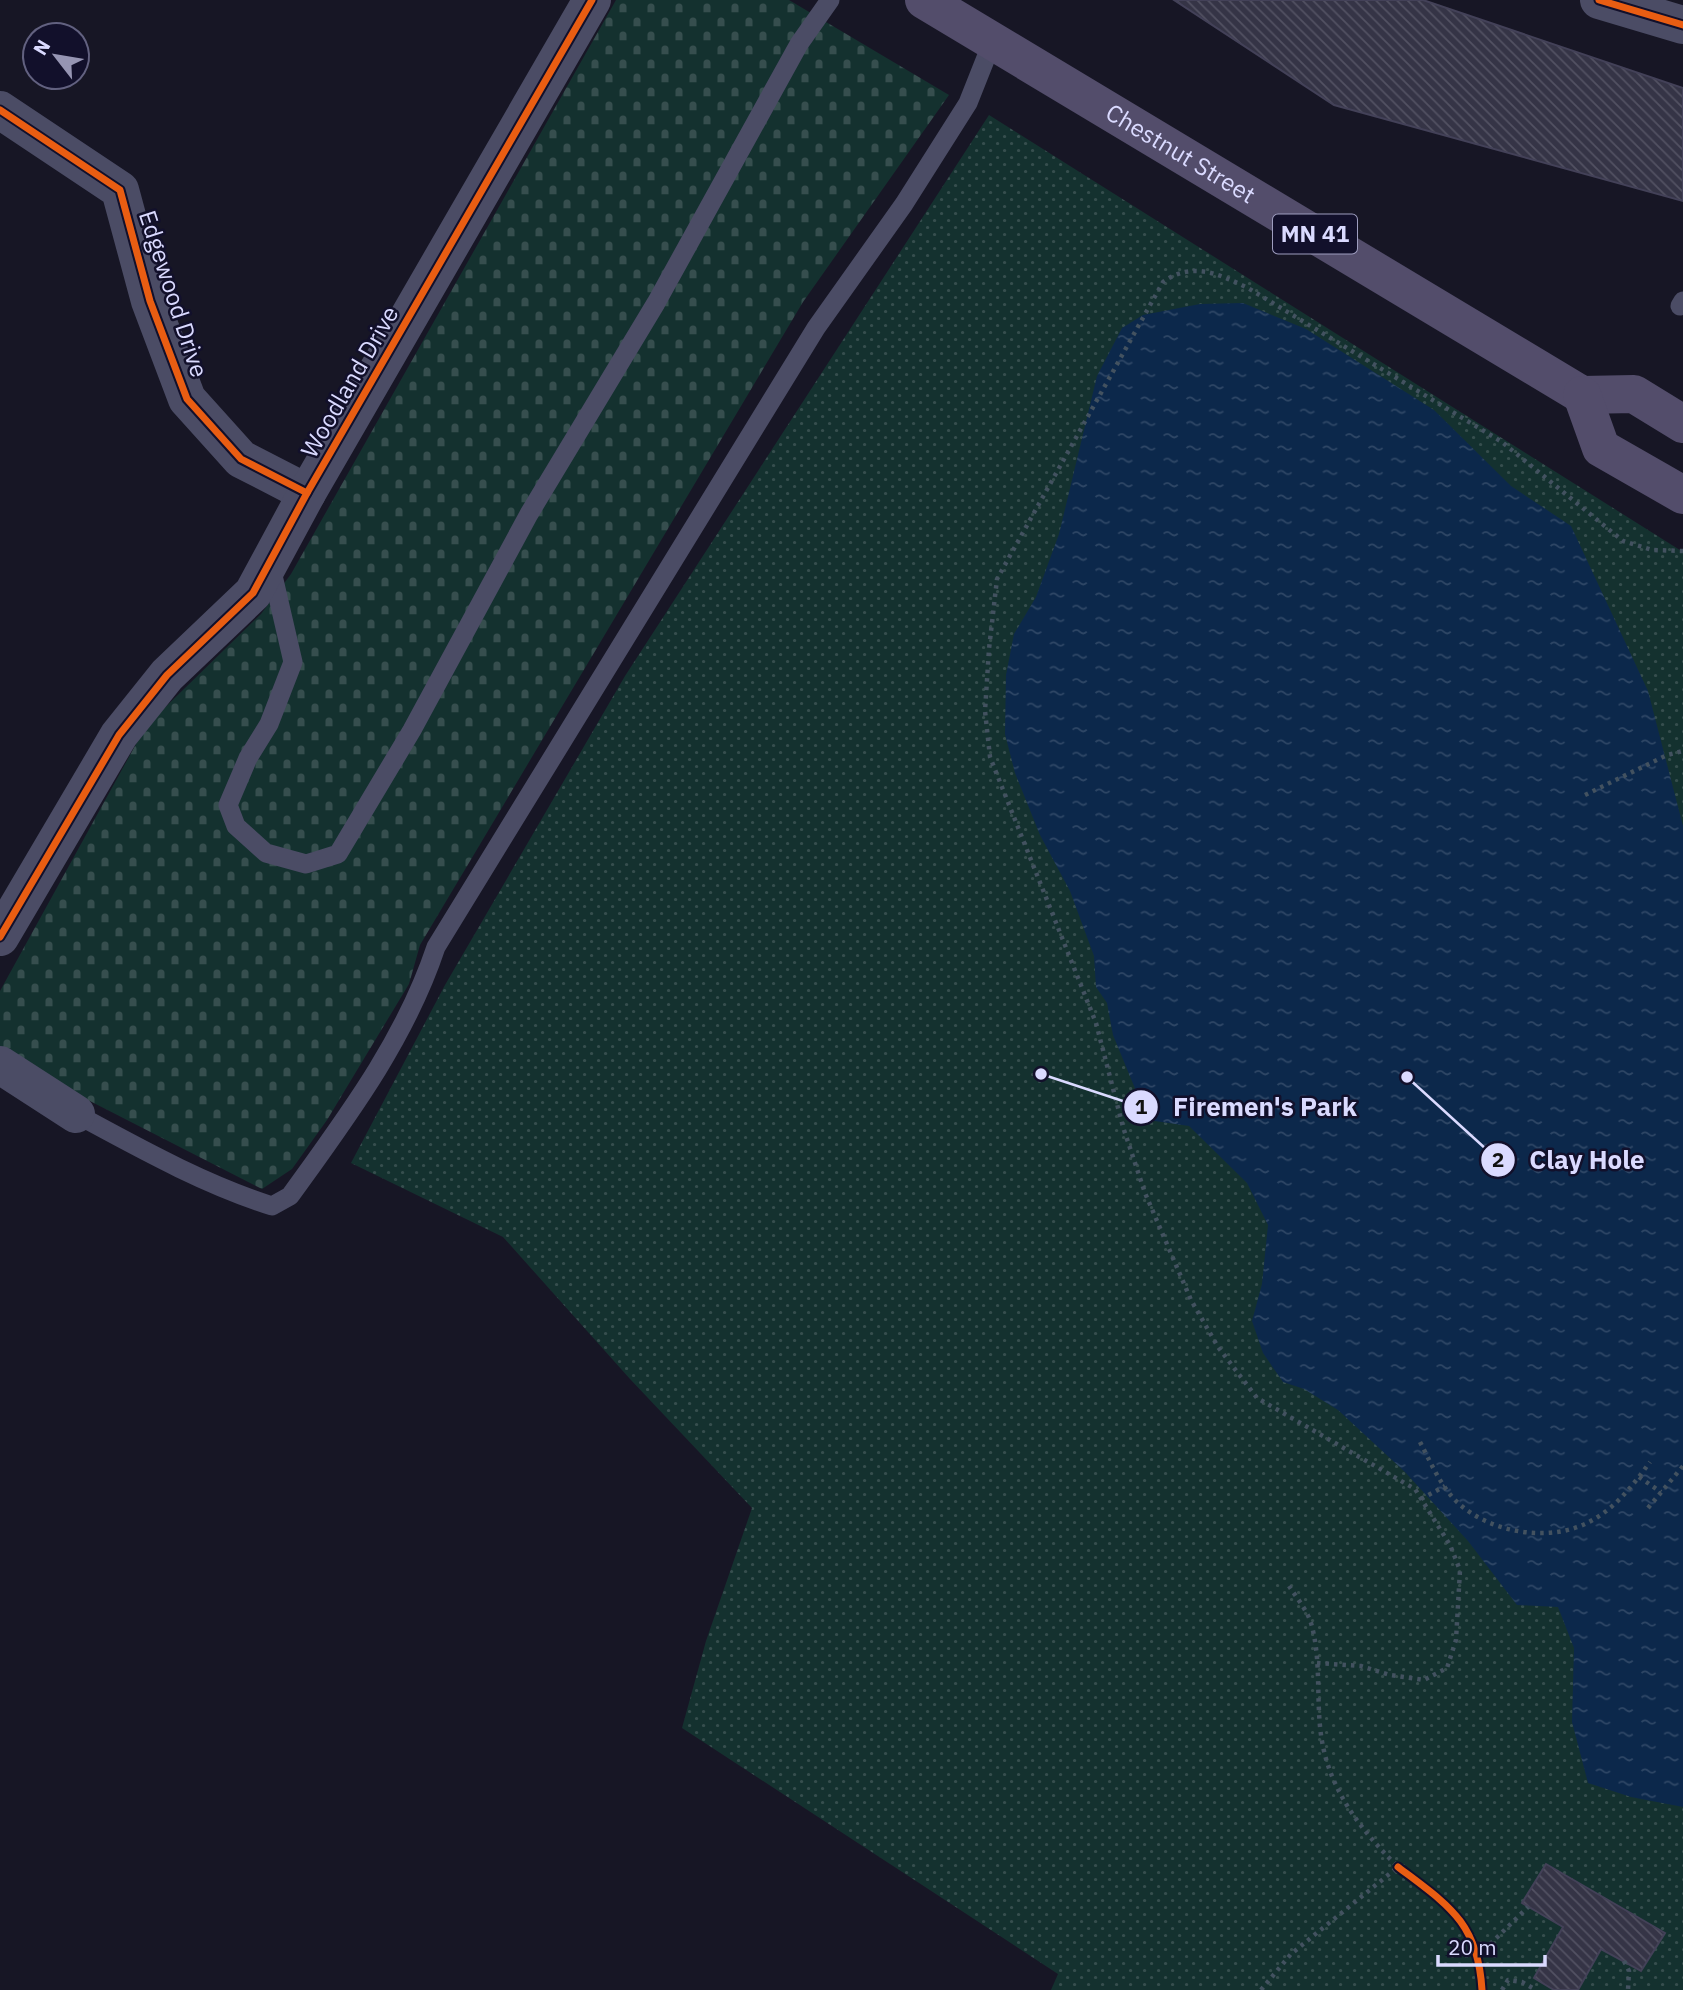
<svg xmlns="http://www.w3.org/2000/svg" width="1683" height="1990" viewBox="0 0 1683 1990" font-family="'IBM Plex Sans',sans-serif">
	<defs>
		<pattern id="cemetery-stones" width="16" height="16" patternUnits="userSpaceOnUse" patternTransform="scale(1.75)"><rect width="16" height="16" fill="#14312f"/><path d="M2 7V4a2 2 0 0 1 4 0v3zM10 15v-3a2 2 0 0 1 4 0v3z" fill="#364e4e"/></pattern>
		<pattern id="park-dots" width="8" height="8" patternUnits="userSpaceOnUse" patternTransform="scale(1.75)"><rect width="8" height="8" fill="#14312f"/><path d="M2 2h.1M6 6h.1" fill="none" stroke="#364e4e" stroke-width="1.8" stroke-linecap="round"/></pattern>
		<pattern id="water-ripples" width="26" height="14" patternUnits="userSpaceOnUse" patternTransform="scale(1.75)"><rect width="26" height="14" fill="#0c284b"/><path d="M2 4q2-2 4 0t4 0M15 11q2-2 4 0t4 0" fill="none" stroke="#2f4766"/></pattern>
		<pattern id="building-back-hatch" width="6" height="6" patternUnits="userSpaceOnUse" patternTransform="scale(1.75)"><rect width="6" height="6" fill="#353446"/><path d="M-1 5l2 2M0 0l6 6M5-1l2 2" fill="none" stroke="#525162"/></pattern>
	</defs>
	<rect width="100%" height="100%" fill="#171625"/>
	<path fill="url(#cemetery-stones)" d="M616,0H789L949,95L803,302L420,945L409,984L327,1120L292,1169L262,1189L0,1055V991L146,726L261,614L291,574Z"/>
	<path fill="url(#park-dots)" d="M989,115L1683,552V1990H1051L1058,1974L682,1728L706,1641L752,1508L630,1379L503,1237L351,1163L445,985L625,676Z"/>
	<path fill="url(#water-ripples)" d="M1243,303L1306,329L1434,410L1511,486L1571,526L1648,691L1683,826V1807L1631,1797L1588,1783L1572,1722L1574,1648L1558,1607L1517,1605L1468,1541L1405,1472L1338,1410L1304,1389L1283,1382L1263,1353L1252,1321L1262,1284L1268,1225L1247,1183L1189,1126L1148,1120L1113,1035L1107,1003L1096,987L1094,956L1070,891L1040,835L1015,773L1005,734L1006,675L1014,634L1036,597L1059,534L1097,376L1122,328L1143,315L1200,304Z"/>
	<g fill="url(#building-back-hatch)" stroke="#434158" stroke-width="2">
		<path d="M1174,0H1423L1683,88V201L1334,105Z"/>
		<path d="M1546,1864L1665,1933L1641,1971L1601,1949L1578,1990H1554L1534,1978L1563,1927L1522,1903Z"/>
	</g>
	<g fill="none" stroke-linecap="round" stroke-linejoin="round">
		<g stroke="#435260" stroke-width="4.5" stroke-dasharray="3.5 5" stroke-linecap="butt">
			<path d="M1585,795L1667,755L1683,751"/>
			<path d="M1420,1442C1431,1463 1440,1485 1457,1502C1490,1533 1549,1543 1589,1522C1616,1508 1633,1485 1650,1462"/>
			<path d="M1639,1477L1661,1492"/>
			<path d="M1421,1499L1445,1486"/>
			<path d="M1648,1508L1683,1466"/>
			<path d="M1317,1663L1361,1666L1390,1675L1424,1680L1447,1668L1456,1640L1460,1570L1450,1545L1415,1489L1257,1398L1218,1347L1191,1300L1145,1193L1123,1127L1096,1023L990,757L985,711L989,649L997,579L1163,282C1192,261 1219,274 1248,288L1502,442L1623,541L1652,550L1683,551"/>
			<path d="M1478,1956L1528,1907"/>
			<path d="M1624,1961L1629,1971L1628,1990"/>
			<path d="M1261,1990L1291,1954L1398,1867C1365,1834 1335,1798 1324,1751C1314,1710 1323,1664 1311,1623C1307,1610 1296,1597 1289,1586"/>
			<path d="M1502,1990L1508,1980L1522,1982L1536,1990"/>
		</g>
		<g stroke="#4b4c65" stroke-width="19">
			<path d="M1680,306L1683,301"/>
			<path d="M271,567L293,662L269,724L248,758L228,805L236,826L266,853L306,864L338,854L412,730L529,514L656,303L799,44L830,0"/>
			<path d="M76,1114C139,1148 203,1184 272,1206L290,1196C347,1117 405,1040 436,947L816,328L904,204L968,103L993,40"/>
		</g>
		<g stroke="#4b4c65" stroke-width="38">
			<path d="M1599,0L1683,25"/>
			<path d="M0,110L120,190L150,301L187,399L241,459L307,493"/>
			<path d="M0,937L119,735L167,675L253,593L307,493L592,0"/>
			<path d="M0,1065L76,1114"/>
		</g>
		<g stroke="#534d6b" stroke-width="38">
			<path id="s1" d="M924,0L1582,395L1634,394L1683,424"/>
			<path d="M1582,395L1601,448L1683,495"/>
		</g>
		<defs>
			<g id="cycleway">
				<path d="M1599,0L1683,25"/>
				<path d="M0,110L120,190L150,301L187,399L241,459L307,493"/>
				<path d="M0,937L119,735L167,675L253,593L307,493L592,0"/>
				<path d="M1398,1867C1448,1905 1478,1922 1482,1990"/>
			</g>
		</defs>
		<use href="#cycleway" stroke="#12102b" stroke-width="11"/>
		<use href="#cycleway" stroke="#e95d12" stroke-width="7"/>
	</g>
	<g text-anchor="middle" stroke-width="5" stroke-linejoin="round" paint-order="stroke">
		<rect fill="#12102b" stroke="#9e9dbf" stroke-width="2" x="1273" y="214.5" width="84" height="39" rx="5"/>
		<g font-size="23" font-weight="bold" fill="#dadaff">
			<text x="1315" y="242">MN 41</text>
		</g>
		<g font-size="24" fill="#dadaff" stroke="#12102b">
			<text dy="8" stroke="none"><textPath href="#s1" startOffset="299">Chestnut Street</textPath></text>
			<text transform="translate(173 294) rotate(72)" y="8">Edgewood Drive</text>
			<text transform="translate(350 382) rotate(-60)" y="8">Woodland Drive</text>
		</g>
	</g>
	<path fill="none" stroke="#dadaff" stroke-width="2.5" d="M1041 1074L1141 1107M1407 1077L1498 1160"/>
	<g fill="#dadaff" stroke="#12102b" stroke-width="2.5">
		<circle cx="1041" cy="1074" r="7"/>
		<circle cx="1407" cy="1077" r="7"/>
		<circle cx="1141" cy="1107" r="18"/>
		<circle cx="1498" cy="1160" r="18"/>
	</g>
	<g font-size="21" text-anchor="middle" font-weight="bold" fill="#111">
		<text x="1141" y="1114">1</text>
		<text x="1498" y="1167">2</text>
	</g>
	<g font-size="26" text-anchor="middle" font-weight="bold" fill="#dadaff" stroke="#12102b" stroke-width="5" stroke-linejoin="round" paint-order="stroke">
		<text x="1265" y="1116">Firemen's Park</text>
		<text x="1587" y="1169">Clay Hole</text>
	</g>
	<g transform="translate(56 56) rotate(301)"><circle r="33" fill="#12102b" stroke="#626180" stroke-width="2"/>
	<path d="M0-5L12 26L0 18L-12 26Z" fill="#9695b3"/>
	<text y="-10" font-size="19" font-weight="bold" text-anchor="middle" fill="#dadaff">N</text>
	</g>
	<path d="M1438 1955v10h107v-10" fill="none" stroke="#dadaff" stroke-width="3.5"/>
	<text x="1448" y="1955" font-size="21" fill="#dadaff" stroke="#12102b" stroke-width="5" paint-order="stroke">20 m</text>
</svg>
